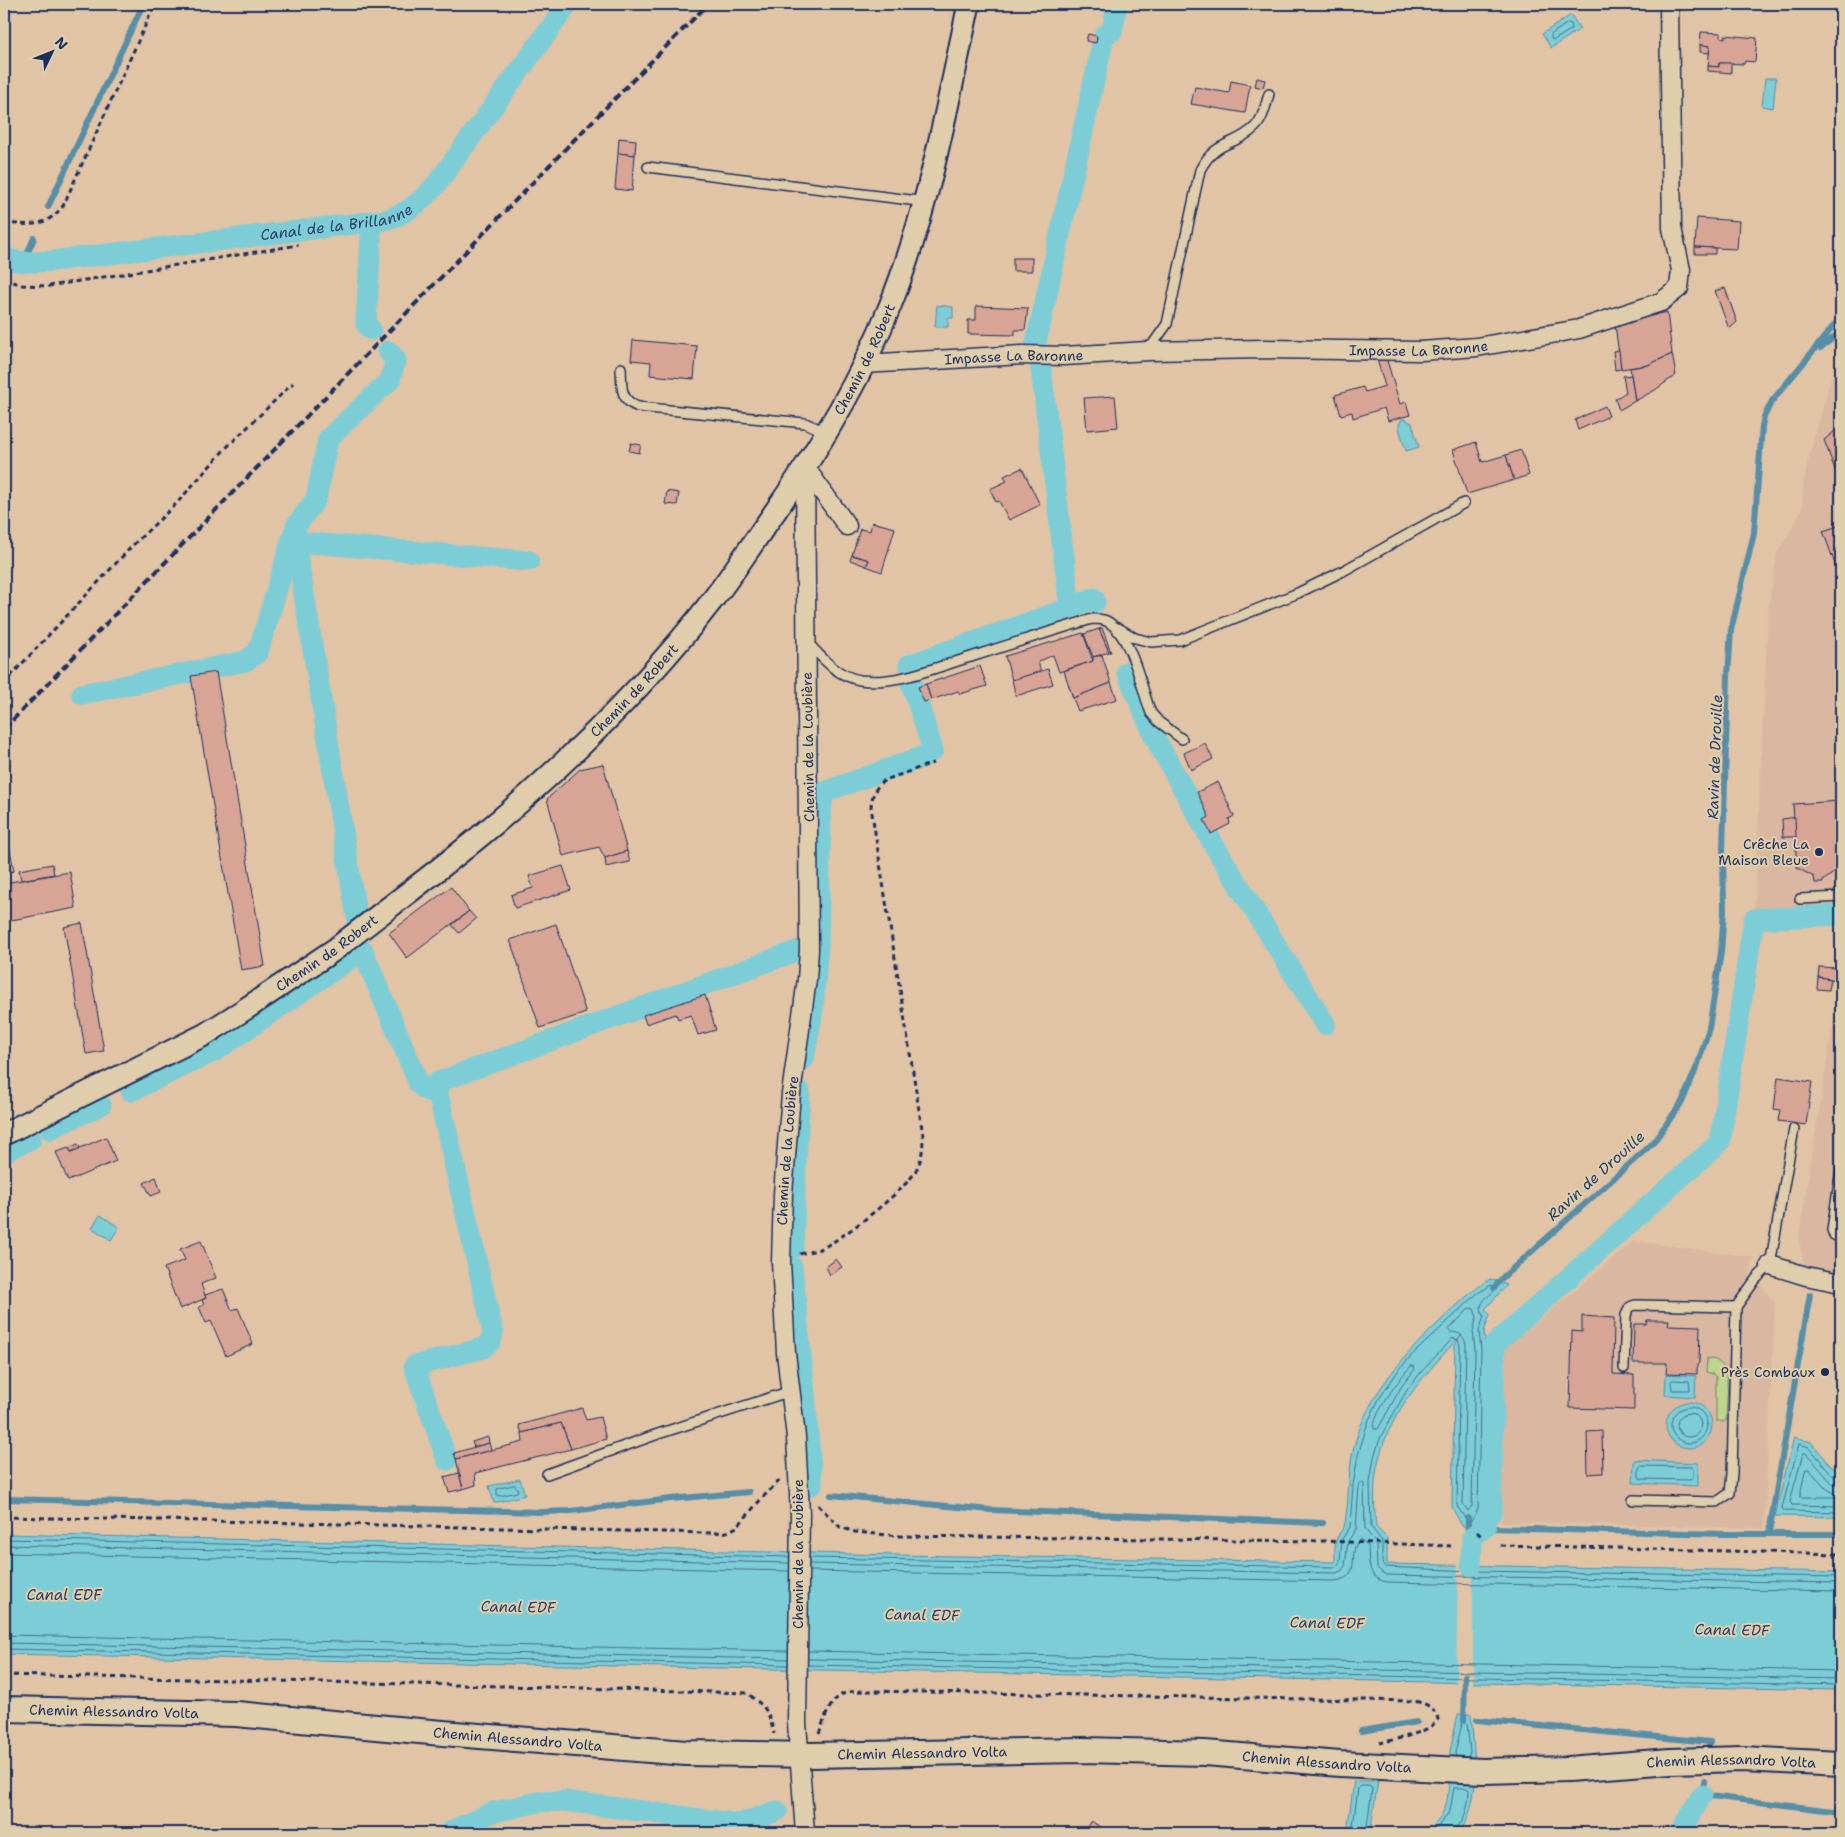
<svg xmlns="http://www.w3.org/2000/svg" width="1845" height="1837" viewBox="0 0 1845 1837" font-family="'Shantell Sans',sans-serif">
	<rect width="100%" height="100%" fill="#e1c3a6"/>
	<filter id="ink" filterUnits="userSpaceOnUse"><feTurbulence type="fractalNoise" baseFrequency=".02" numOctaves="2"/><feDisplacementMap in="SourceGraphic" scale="10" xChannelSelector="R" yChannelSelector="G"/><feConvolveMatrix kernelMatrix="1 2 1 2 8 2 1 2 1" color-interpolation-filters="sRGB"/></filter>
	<g filter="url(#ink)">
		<g fill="#dab7a0">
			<path d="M1841,360V920L1754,919L1768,612L1777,554L1802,509L1804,480L1809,458L1834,367Z"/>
			<path d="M1841,972V1283L1806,1276L1799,1239Z"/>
			<path d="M1634,1241L1753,1257L1750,1273L1775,1303L1764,1528L1502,1522L1503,1350Z"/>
		</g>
		<path fill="#bfd58b" stroke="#6d8274" d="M1707,1358C1714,1359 1720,1361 1724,1368C1730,1378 1726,1409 1726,1421H1716V1377L1713,1374L1706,1372Z"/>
		<g fill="#7dcdd7" stroke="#568ea7">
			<path d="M1571,15L1580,29L1551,48L1542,34Z"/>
			<path d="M1765,78H1776L1773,108L1762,106Z"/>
			<path d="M937,305L953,307V318H948V327H935Z"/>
			<path d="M1402,419H1405L1412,423L1419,447L1406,451L1399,428V424Z"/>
			<path d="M100,1215L119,1227L111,1240L92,1228Z"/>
			<path d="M1490,1279L1507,1285L1485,1309L1490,1315L1484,1331L1486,1349L1483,1510L1473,1527L1462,1526L1452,1507L1455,1345L1461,1335C1427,1372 1392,1409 1379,1458C1373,1480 1374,1505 1376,1527L1387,1538V1564L1841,1572V1690L4,1654V1534L895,1555L1335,1562C1335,1554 1334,1542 1338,1536C1340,1531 1344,1529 1345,1523C1349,1500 1348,1478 1352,1455C1364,1399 1398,1362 1438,1323C1455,1307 1471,1291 1490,1279Z"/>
			<path d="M1666,1374L1696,1376L1695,1397L1665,1395Z"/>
			<circle cx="1689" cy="1425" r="23"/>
			<path d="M1794,1437L1811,1442L1841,1477V1517L1775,1516Z"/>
			<path d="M1634,1460L1698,1463V1486L1633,1483Z"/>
			<path d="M520,1479L525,1495L494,1503L489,1486Z"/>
			<path d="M1458,1714H1471L1475,1762H1450V1751Z"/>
			<path d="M1354,1781H1378L1370,1833H1347Z"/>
			<path d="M1449,1782L1475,1783C1473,1803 1470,1817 1459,1833H1426C1445,1815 1447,1808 1449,1782Z"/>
		</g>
		<path fill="#e1c3a6" d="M1458,1563H1473V1685H1456Z"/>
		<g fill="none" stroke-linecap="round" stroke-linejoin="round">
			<g stroke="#426e8e" stroke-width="1">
				<path d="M1568,23L1571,24L1572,29L1554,40L1551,39V35Z"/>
				<path d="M1470,1308L1474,1309L1477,1317L1473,1331L1475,1350L1472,1506L1468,1511L1463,1504L1466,1344C1464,1335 1459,1332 1450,1332L1449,1330Z"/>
				<path d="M1411,1366H1414L1415,1369L1401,1387L1378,1429H1374C1371,1417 1401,1376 1411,1366Z"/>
				<path d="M1673,1380L1689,1381L1690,1390H1672L1671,1382Z"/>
				<circle cx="1689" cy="1425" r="18"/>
				<circle cx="1689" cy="1425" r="12"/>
				<path d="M1641,1466L1691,1467L1693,1469V1478L1690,1480L1641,1479L1639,1477V1468Z"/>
				<path d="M1806,1469H1809L1827,1489L1836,1494V1497H1800Z"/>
				<path d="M1841,1480L1835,1478L1809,1447L1799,1444L1782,1508L1784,1511L1841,1512"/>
				<path d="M515,1485L518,1489L517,1492L500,1496L497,1495V1489Z"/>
				<path d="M1841,1486L1832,1483L1806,1453H1803L1790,1502L1792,1505L1841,1506"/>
				<path d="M4,1539L789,1557"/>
				<path d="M4,1545L789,1563"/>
				<path d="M4,1553L789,1571"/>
				<path d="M809,1558L1336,1567L1340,1562L1342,1539L1350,1527L1353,1485L1358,1455L1368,1422L1379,1399L1398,1371L1411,1356L1478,1293L1491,1285L1495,1286L1496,1289C1487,1298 1476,1303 1484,1316L1479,1331L1481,1350L1478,1509L1471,1521H1467L1457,1506L1460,1345L1458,1340L1453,1338L1421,1372L1407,1390L1381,1436L1374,1457L1370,1482L1371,1527L1382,1541V1563L1385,1567L1471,1571L1841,1577"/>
				<path d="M809,1564L1336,1573L1341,1571L1345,1566L1348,1541L1356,1529L1359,1486L1361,1482L1364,1484L1365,1529L1376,1543L1377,1568L1381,1572L1386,1575L1841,1583"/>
				<path d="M809,1571L1335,1581C1364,1577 1346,1551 1360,1539L1368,1546C1369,1562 1367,1579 1387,1582L1841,1591"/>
				<path d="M4,1635L788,1651"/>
				<path d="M4,1643L788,1659"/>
				<path d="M4,1649L788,1665"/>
				<path d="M808,1651L1841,1671"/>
				<path d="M808,1659L1841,1679"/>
				<path d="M808,1665L1841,1685"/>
				<path d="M1456,1757L1455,1752L1462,1724L1464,1722L1467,1724L1470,1752L1468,1757"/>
				<path d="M1352,1833L1358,1788L1360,1786H1370L1372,1789L1366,1833"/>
				<path d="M1433,1833L1450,1811L1454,1788H1467L1469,1790C1469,1800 1467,1810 1463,1819C1460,1824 1456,1827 1455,1833"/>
			</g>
			<g stroke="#568ea7" stroke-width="6">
				<path d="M48,207L141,9L140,4"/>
				<path d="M24,261L34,238"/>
				<path d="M1820,348L1841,332"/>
				<path d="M1494,1288L1502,1278L1653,1143L1682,1102L1698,1064L1709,1028L1721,952L1724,911L1723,850L1728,676L1731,630L1754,533L1762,426L1764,417L1772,401L1841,317"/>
				<path d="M831,1495L990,1510L1323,1523"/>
				<path d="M4,1499L542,1512L571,1511L671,1499L749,1492"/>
				<path d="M1489,1528L1725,1534H1841"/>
				<path d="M1769,1533L1810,1294"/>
				<path d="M1467,1573L1468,1518"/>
				<path d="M1477,1720L1710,1742L1709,1745"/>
				<path d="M1464,1721L1465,1676"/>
				<path d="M1361,1731L1417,1722"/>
				<path d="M1704,1781L1702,1795L1841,1812"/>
			</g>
			<g stroke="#7dcdd7" stroke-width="21">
				<path id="s1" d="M4,257C18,264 37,262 52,261L385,220C409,213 420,202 436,185L568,4"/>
				<path d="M371,330L366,324L372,221"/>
				<path d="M1035,347L1104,36L1112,31L1117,4"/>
				<path d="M1040,360L1070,608L1094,598L1095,602"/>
				<path d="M297,536L298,558L358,924"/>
				<path d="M297,542L529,561"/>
				<path d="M909,665L1070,608"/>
				<path d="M1127,672L1154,736L1215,847L1325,1024"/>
				<path d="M82,694L246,661L258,652L296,526L316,499L328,439L390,380L396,360L388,351"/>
				<path d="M362,949L419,1084L427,1091L438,1093L493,1332L491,1341L483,1348L414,1366L447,1460"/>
				<path d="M804,1059L813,1009L818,945L821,811L824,792L925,756L933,750L910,679"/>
				<path d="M131,1091L215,1051L363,950"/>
				<path d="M438,1093V1082L799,950"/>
				<path d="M50,1129L101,1105"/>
				<path d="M4,1152L31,1139"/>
				<path d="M793,1248L796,1161L800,1092"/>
				<path d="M792,1267L805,1393L812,1485"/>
				<path d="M1471,1566L1472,1538L1486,1526L1483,1521L1491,1514L1495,1344L1720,1142L1754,919L1841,915"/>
				<path d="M448,1833L490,1813L538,1802L564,1801L740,1824L777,1811"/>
				<path d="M1680,1833L1702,1795"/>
			</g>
		</g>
		<g fill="#d7a496" stroke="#1b2f5e">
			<path d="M1701,32L1721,33V37L1725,38V35L1757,38L1755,62L1745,61L1744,64L1719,63V67L1708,66L1710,46L1700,45Z"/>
			<path d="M1088,34L1097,36L1096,43L1086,41Z"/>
			<path d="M1700,45L1710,46L1709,53L1700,52Z"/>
			<path d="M1719,63H1731V73L1708,71V66L1719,67Z"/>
			<path d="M1257,78L1265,80L1263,88L1255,86Z"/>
			<path d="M1231,81L1250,85L1245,113L1191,104L1195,87L1229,93Z"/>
			<path d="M619,138L636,140L635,155L618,153Z"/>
			<path d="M618,153L635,155L632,191L615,189Z"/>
			<path d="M1697,218L1739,221L1737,249L1695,247Z"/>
			<path d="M1695,247L1715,248V254H1695Z"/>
			<rect x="1013" y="258" width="19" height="13"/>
			<path d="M1725,288L1737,322L1729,329L1715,291Z"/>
			<path d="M976,306L1028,308L1025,330H1015V335L968,334V320H976Z"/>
			<path d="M1667,312L1672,354L1648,365L1621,369L1615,325Z"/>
			<path d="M633,340L697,346L694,379L650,375L651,362L631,360Z"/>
			<path d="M1619,350L1621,369L1615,370L1613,351Z"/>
			<path d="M1375,353L1385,354L1400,404L1406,402L1410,415L1388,421L1384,408L1353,418L1352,412L1341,415L1335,395L1363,387L1365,392L1385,386Z"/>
			<path d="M1672,354L1676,375L1655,390L1635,401L1630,368L1648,365Z"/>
			<path d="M1631,375L1635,401L1619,410L1615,399L1626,392L1623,376Z"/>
			<path d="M1115,396L1118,427L1087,430L1084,398Z"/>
			<path d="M1605,406L1609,416L1578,430L1575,420Z"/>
			<path d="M1841,426V486L1824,440Z"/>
			<path d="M1476,442L1482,462L1506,455L1514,480L1467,494L1453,450Z"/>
			<path d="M631,443L641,445L639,453L629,451Z"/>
			<path d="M1521,450L1529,475L1514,480L1506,455Z"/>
			<path d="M1022,468L1040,505L1009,520L999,501L996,502L990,489L1007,481L1004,476Z"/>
			<path d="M667,491L679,493L677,505L665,504Z"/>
			<path d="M872,522L895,528L882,572L866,566L869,560L852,555L860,529L870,531Z"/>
			<path d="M1841,525V581L1823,531Z"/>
			<path d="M852,555L869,560L866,566L850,560Z"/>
			<path d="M1102,628L1111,652H1109L1099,629Z"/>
			<path d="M1099,629L1109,652L1093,657L1084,634Z"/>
			<path d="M1083,633L1093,661L1059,672L1053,655L1038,662L1041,672L1012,680L1005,656Z"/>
			<path d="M1102,655L1111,683L1073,698L1064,671L1093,661V657Z"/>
			<path d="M980,666L987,686L960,694L958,691L931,700L926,684Z"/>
			<path d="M1048,669L1053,684L1016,696L1012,680Z"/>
			<path d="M216,672L265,966L241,970L191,676Z"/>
			<path d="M1111,683L1117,699L1078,711L1073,698Z"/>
			<path d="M926,684L931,700L924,702L918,687Z"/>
			<path d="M1205,743L1213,759L1191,770L1184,753Z"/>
			<path d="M603,764L627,851L605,858L599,847L563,856L547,799L580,769Z"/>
			<path d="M1218,782L1234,816L1229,819L1230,824L1211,834L1204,820L1209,817L1197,792Z"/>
			<path d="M1841,801V867L1823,881V883H1815L1814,877L1797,868L1793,804Z"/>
			<path d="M1795,817L1796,837H1783L1782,819Z"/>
			<path d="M7,833L14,871L4,873V834Z"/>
			<path d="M627,851L630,862L606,867L605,858Z"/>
			<path d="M52,864L54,874L21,880L19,870Z"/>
			<path d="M563,866L571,890L515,908L511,895L533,888L529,876Z"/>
			<path d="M70,872L76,908L6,921L4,912V883Z"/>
			<path d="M451,887L469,911L407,958L389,933Z"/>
			<path d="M469,911L476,919L459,933L452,925Z"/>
			<path d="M82,923L104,1051L86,1054L64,927Z"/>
			<path d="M556,924L586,1013L540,1028L510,940Z"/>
			<path d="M1819,967L1837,968V980L1818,977Z"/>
			<path d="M1818,977L1831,979L1829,990L1817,989Z"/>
			<path d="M705,995L716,1030L698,1035L691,1015L678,1019L676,1014L646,1024L643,1015Z"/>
			<path d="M1778,1077L1812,1082L1806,1125L1778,1121L1780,1110L1774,1109Z"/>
			<path d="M106,1137L116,1161L68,1181L56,1152L69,1148L71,1152Z"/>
			<path d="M78,1144L80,1148L71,1152L69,1148Z"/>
			<path d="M156,1177L161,1192L151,1196L144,1183Z"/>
			<path d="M201,1241L216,1278L201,1284L206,1298L180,1309L164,1268L185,1260L180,1249Z"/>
			<path d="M836,1259L842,1267L830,1275L826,1267Z"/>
			<path d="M223,1289L232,1310L238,1308L253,1344L226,1356L211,1321L206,1323L199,1307L204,1305L202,1300L206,1298L205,1295Z"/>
			<path d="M1582,1316L1614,1318L1613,1374L1634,1375V1410L1570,1408L1572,1331L1582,1332Z"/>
			<path d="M1647,1320H1669L1668,1325L1700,1326L1699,1363L1697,1365V1374L1666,1373L1667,1363H1633L1634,1324H1646Z"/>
			<path d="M582,1408L586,1420L600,1417L606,1439L571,1449L561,1423L522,1433L519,1425Z"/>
			<path d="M561,1423L571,1449L475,1473L476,1485L463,1489L456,1459L523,1442L522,1433Z"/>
			<path d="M1602,1431L1603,1473L1588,1474L1587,1432Z"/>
			<path d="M488,1437L489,1443L474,1447L472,1442Z"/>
			<path d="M489,1443L491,1450L456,1459L454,1453Z"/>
			<path d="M459,1473L463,1489L449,1492L444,1477Z"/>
			<path d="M1091,1821L1110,1833H1083Z"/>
		</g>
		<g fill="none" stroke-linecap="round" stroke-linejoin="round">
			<defs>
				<g id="service">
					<path d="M648,167L926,202"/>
					<path d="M1148,351L1167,324L1200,170C1216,139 1235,147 1255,127C1263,120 1266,104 1269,94"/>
					<path d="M621,368C622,385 619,400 638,407L805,423L826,432"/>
					<path d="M1118,628L1135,638L1151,642L1180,640L1298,593L1343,571L1464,503"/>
					<path d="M808,643C823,659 837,676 860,680C897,685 936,667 971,657C1011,644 1052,631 1092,619C1096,619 1100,619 1104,620C1131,630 1141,688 1151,713L1159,722L1182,739"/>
					<path d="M1840,719L1841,743"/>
					<path d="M1800,899L1841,897"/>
					<path d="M1841,1169L1832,1230L1834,1235L1841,1238"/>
					<path d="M1624,1368L1626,1315L1630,1307L1635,1305L1736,1307L1756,1279L1770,1265L1794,1129"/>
					<path d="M547,1474L658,1434L791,1391"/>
					<path d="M1633,1500L1717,1502L1730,1493L1732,1474L1736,1307"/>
				</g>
				<g id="minor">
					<path id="s2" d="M863,364L1022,355L1064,356L1148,351L1265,349L1421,351L1477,347L1579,329L1661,302L1679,288L1681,270L1672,228L1669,4"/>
					<path d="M805,467L847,526"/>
					<path d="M1770,1265L1806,1276L1841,1283"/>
					<path id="s3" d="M805,1833L797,1723L800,1513L796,1437L786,1353L781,1262L783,1194L791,1094L807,979L809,950L805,467"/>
				</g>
				<g id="tertiary">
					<path id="s4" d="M4,1134L204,1035L247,1008L334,950C399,899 467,850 528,795C595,735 659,670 714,598C732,575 748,550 765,526C814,457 859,384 890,306C929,209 947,106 969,4"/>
				</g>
				<g id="secondary">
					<path id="s5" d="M4,1709L236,1714L419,1731L686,1753L811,1755L1083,1750L1205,1753L1340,1764L1483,1771L1568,1769L1670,1761L1743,1759L1841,1764"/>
				</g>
			</defs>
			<use href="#service" stroke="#1b2f5e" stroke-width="12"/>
			<use href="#minor" stroke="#1b2f5e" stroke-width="21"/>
			<use href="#tertiary" stroke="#1b2f5e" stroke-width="25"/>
			<use href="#secondary" stroke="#1b2f5e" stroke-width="28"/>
			<g stroke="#1b2f5e" stroke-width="3" stroke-dasharray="5 4" stroke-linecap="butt">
				<path d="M4,223C30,225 46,228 63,206L155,4"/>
				<path d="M4,279L22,285L49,286L298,245"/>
				<path d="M4,683L135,543L177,503L224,450L293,383"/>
				<path d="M800,1254C807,1252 815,1251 822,1248C841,1240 905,1190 915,1172C922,1160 923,1149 923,1135L871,807C872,795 875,787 885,780L933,763"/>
				<path d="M818,1505L840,1527L855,1532L899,1536L1324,1541L1451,1546"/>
				<path d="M4,1517L258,1522L706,1533L727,1532L737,1527L762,1498L780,1480"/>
				<path d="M1477,1532L1482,1537"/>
				<path d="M1500,1545L1841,1554"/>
				<path d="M4,1675L549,1687L747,1693C767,1709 768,1709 774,1734"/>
				<path d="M819,1734C825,1718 830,1697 848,1692C855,1691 862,1691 869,1691L1415,1701C1426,1704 1435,1707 1438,1719C1431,1733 1395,1739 1380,1743"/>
			</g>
			<use href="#service" stroke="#e0cdab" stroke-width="9"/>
			<use href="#minor" stroke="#e0cdab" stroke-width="18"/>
			<use href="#tertiary" stroke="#e0cdab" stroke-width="21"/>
			<use href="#secondary" stroke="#e0cdab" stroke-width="24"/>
			<path stroke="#1b2f5e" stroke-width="4" stroke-dasharray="8 4" stroke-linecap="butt" d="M4,729L573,141L708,4"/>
		</g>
	</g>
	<g fill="#1b2f5e" stroke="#e0cdab" stroke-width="2">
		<circle cx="1819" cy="852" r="5"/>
		<circle cx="1825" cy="1372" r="5"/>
	</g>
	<g text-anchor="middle" stroke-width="4" stroke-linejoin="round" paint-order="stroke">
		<g font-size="14" fill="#1b2f5e" stroke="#e0cdab">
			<text dy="5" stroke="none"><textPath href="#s2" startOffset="556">Impasse La Baronne</textPath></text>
			<text dy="5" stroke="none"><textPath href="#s2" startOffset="151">Impasse La Baronne</textPath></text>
			<text dy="5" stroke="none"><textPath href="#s4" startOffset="1181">Chemin de Robert</textPath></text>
			<text dy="5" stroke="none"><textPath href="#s4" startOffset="776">Chemin de Robert</textPath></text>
			<text transform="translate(808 747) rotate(-91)" y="5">Chemin de la Loubière</text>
			<text dy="5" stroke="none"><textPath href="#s4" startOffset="371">Chemin de Robert</textPath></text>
			<text dy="5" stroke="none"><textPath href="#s3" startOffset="684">Chemin de la Loubière</textPath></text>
			<text transform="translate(798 1554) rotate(-90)" y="5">Chemin de la Loubière</text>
			<text dy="5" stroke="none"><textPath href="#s5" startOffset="110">Chemin Alessandro Volta</textPath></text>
			<text dy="5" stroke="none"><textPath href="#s5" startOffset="515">Chemin Alessandro Volta</textPath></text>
			<text dy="5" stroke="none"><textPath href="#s5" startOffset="920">Chemin Alessandro Volta</textPath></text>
			<text dy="5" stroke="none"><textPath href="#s5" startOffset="1325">Chemin Alessandro Volta</textPath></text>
			<text dy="5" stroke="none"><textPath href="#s5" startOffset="1730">Chemin Alessandro Volta</textPath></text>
		</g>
		<g font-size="14" fill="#1b2f5e" stroke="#e0cdab" text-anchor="end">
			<text x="1809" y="849">Crêche La<tspan x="1809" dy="16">Maison Bleue</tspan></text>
			<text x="1815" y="1377">Près Combaux</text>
		</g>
		<g font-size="15" font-style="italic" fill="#253f6a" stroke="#e0cdab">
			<text dy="5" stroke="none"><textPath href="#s1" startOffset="336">Canal de la Brillanne</textPath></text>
			<text transform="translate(1715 757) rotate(-88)" y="5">Ravin de Drouille</text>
			<text transform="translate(1596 1176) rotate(-42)" y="5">Ravin de Drouille</text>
			<text x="64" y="1600">Canal EDF</text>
			<text transform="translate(518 1607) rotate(1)" y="5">Canal EDF</text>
			<text transform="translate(922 1615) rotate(1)" y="5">Canal EDF</text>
			<text transform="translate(1327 1623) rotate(1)" y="5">Canal EDF</text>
			<text transform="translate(1732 1630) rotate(1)" y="5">Canal EDF</text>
		</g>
	</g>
	<rect width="1845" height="1837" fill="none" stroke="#e0cdab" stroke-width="20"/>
	<rect x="10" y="10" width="1825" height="1817" fill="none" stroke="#1b2f5e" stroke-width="2" filter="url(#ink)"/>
	<g transform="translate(52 52) rotate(47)" stroke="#e0cdab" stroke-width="4" paint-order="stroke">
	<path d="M0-4L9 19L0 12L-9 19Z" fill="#1b2f5e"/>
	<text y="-8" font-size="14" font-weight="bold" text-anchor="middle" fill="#1b2f5e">N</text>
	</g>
</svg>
